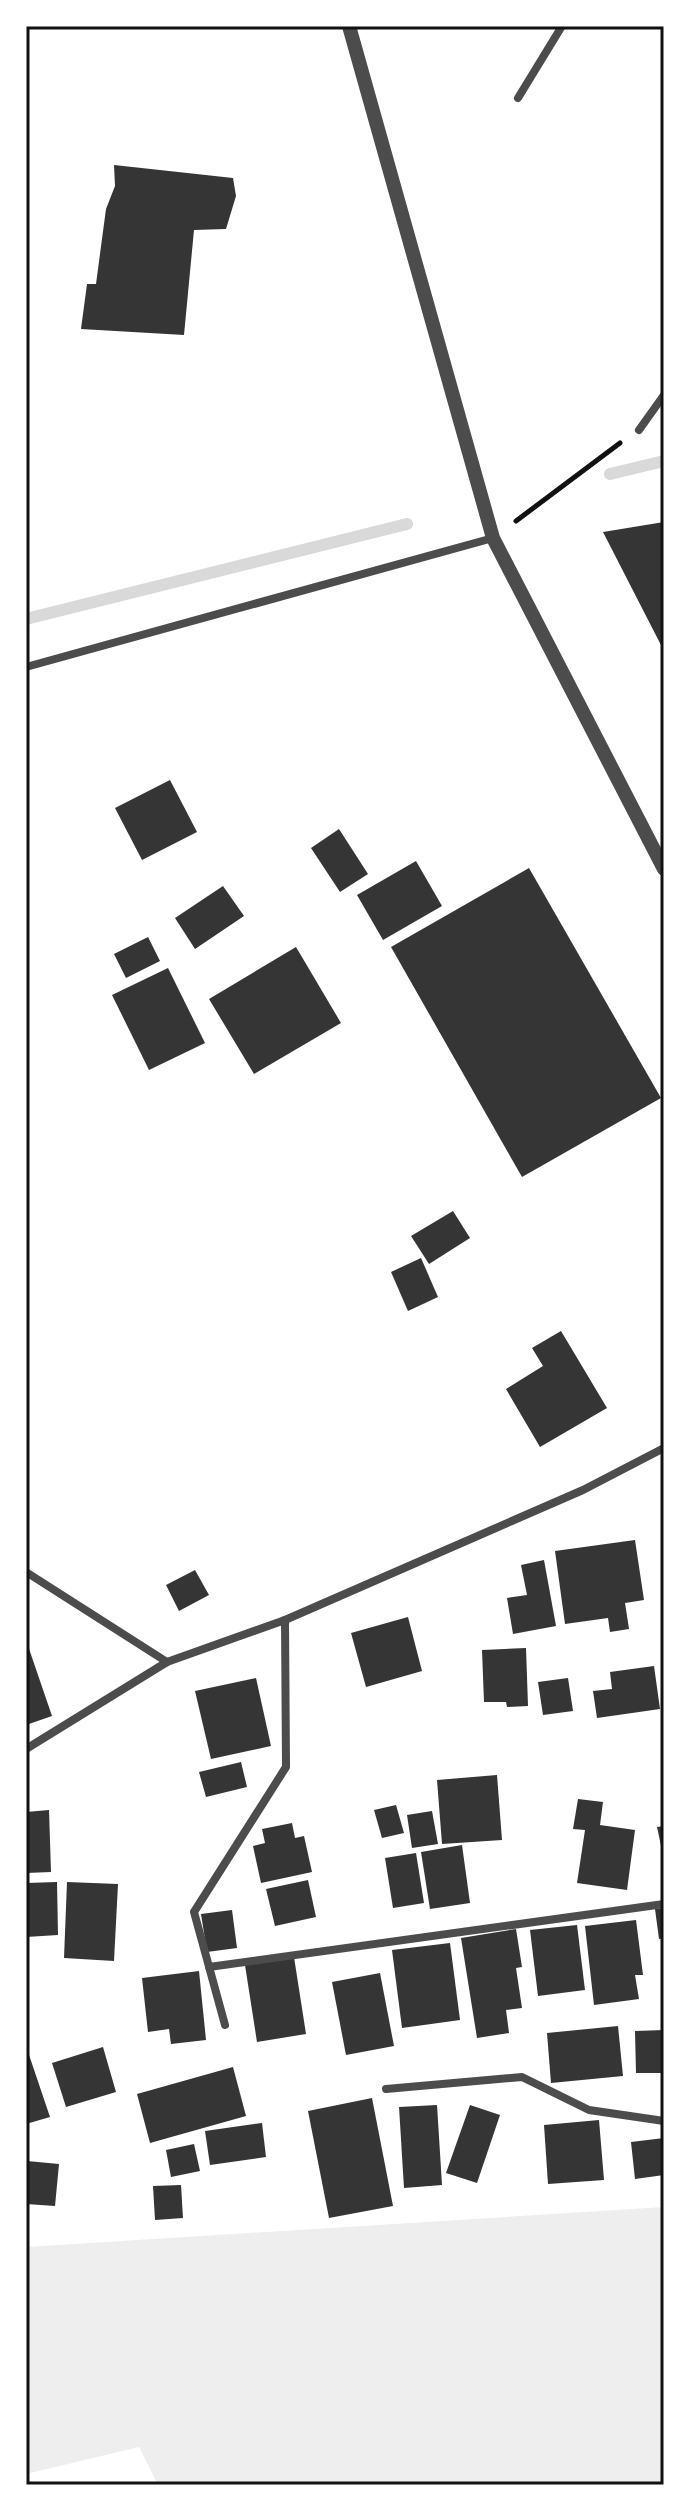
<svg xmlns="http://www.w3.org/2000/svg" width="690" height="2511" viewBox="0 0 690 2511" font-family="Poppins,sans-serif">
	<rect width="100%" height="100%" fill="#fff"/>
	<path fill="#eee" d="M664,2207V2485H158L139,2447L26,2474V2247Z"/>
	<g fill="none" stroke-linecap="round" stroke-linejoin="round">
		<g stroke="#d9d9d9" stroke-width="12">
			<path d="M610,474L664,461"/>
			<path d="M26,619L407,524"/>
		</g>
	</g>
	<g fill="#353535">
		<path d="M114,165L233,178L236,196L226,229L194,230L184,335L81,329L87,284H96L106,209L115,186Z"/>
		<path d="M664,522V651L603,532Z"/>
		<path d="M170,780L197,832L142,860L115,808Z"/>
		<path d="M339,829L368,874L340,892L311,848Z"/>
		<path d="M416,861L442,906L383,940L357,895Z"/>
		<path d="M529,868L661,1098L522,1177L391,947Z"/>
		<path d="M223,886L244,916L195,949L175,918Z"/>
		<path d="M148,937L160,961L126,978L114,954Z"/>
		<path d="M296,947L341,1023L254,1074L209,999Z"/>
		<path d="M168,968L205,1043L149,1070L112,995Z"/>
		<path d="M453,1211L470,1238L429,1264L411,1236Z"/>
		<path d="M421,1258L438,1297L408,1311L391,1272Z"/>
		<path d="M561,1331L607,1408L540,1447L506,1389L543,1366L532,1348Z"/>
		<path d="M635,1540L644,1600L625,1603L629,1629L610,1632L608,1618L565,1624L555,1551Z"/>
		<path d="M544,1560L556,1626L513,1634L507,1598L527,1595L521,1565Z"/>
		<path d="M195,1570L209,1595L179,1611L166,1585Z"/>
		<path d="M408,1617L422,1671L366,1687L351,1633Z"/>
		<path d="M26,1640L52,1716L26,1725Z"/>
		<path d="M526,1648L528,1706L507,1707L506,1702H484L482,1650Z"/>
		<path d="M654,1666L660,1709L597,1718L593,1691L612,1689L610,1672Z"/>
		<path d="M256,1678L271,1746L211,1759L195,1691Z"/>
		<path d="M568,1678L573,1711L543,1715L538,1682Z"/>
		<path d="M241,1762L247,1787L206,1797L199,1772Z"/>
		<path d="M497,1775L502,1840L442,1844L437,1780Z"/>
		<path d="M578,1799L603,1802L600,1825L635,1830L627,1890L577,1883L585,1830L573,1829Z"/>
		<path d="M396,1805L404,1833L382,1838L374,1810Z"/>
		<path d="M49,1810L51,1872L26,1873V1812Z"/>
		<path d="M432,1811L438,1844L412,1848L407,1815Z"/>
		<path d="M292,1823L295,1838L304,1836L312,1872L261,1883L253,1846L265,1843L262,1829Z"/>
		<path d="M664,1826V1855H663L657,1827Z"/>
		<path d="M462,1845L470,1903L430,1909L421,1852Z"/>
		<path d="M416,1853L424,1903L393,1908L385,1858Z"/>
		<path d="M308,1880L316,1917L275,1926L266,1889Z"/>
		<path d="M57,1882L58,1935L26,1937V1883Z"/>
		<path d="M67,1882L118,1884L114,1961L64,1958Z"/>
		<path d="M664,1908V1938L659,1939L655,1909Z"/>
		<path d="M232,1910L237,1948L207,1952L201,1914Z"/>
		<path d="M636,1920L643,1975H635L639,1999L594,2005L585,1926Z"/>
		<path d="M577,1925L585,1990L538,1996L530,1930Z"/>
		<path d="M516,1929L522,1967L516,1968L522,2008L506,2010L509,2033L477,2038L461,1938Z"/>
		<path d="M450,1943L460,2020L402,2028L392,1950Z"/>
		<path d="M294,1957L306,2034L257,2042L245,1965Z"/>
		<path d="M199,1971L206,2040L171,2044L169,2029L148,2032L142,1978Z"/>
		<path d="M380,1973L394,2046L346,2055L332,1982Z"/>
		<path d="M618,2026L623,2076L551,2083L547,2033Z"/>
		<path d="M664,2030V2073H636L635,2031Z"/>
		<path d="M26,2046L50,2117L26,2124Z"/>
		<path d="M103,2047L116,2092L66,2107L52,2063Z"/>
		<path d="M233,2067L246,2116L150,2143L137,2094Z"/>
		<path d="M372,2098L393,2206L329,2218L308,2111Z"/>
		<path d="M437,2105L442,2185L404,2188L399,2107Z"/>
		<path d="M470,2105L500,2115L477,2183L446,2173Z"/>
		<path d="M599,2120L604,2180L548,2184L544,2125Z"/>
		<path d="M262,2123L266,2157L210,2165L205,2131Z"/>
		<path d="M664,2138V2175L635,2179L631,2142Z"/>
		<path d="M194,2144L200,2171L171,2177L166,2150Z"/>
		<path d="M27,2161L59,2164L55,2206L26,2204Z"/>
		<path d="M181,2185L183,2218L155,2220L153,2186Z"/>
	</g>
	<g fill="none" stroke-linecap="round" stroke-linejoin="round">
		<path stroke="#111" stroke-width="5" d="M516,521L620,443"/>
		<g stroke="#4c4c4c" stroke-width="8">
			<path d="M518,98L562,26"/>
			<path d="M639,430L664,395"/>
			<path d="M26,667L493,538"/>
			<path d="M26,1572L167,1662"/>
			<path d="M26,1749L167,1662L285,1620L583,1490L664,1448"/>
			<path d="M209,1967L664,1904"/>
			<path d="M225,2025L194,1912L286,1767L285,1620"/>
			<path d="M386,2089L522,2077L589,2110L664,2121"/>
		</g>
		<path stroke="#4c4c4c" stroke-width="14" d="M349,26L493,538L664,869"/>
	</g>
	<rect width="690" height="2511" fill="none" stroke="#ffffff" stroke-width="56"/>
	<rect x="28" y="28" width="634" height="2455" fill="none" stroke="#111" stroke-width="3"/>
</svg>
